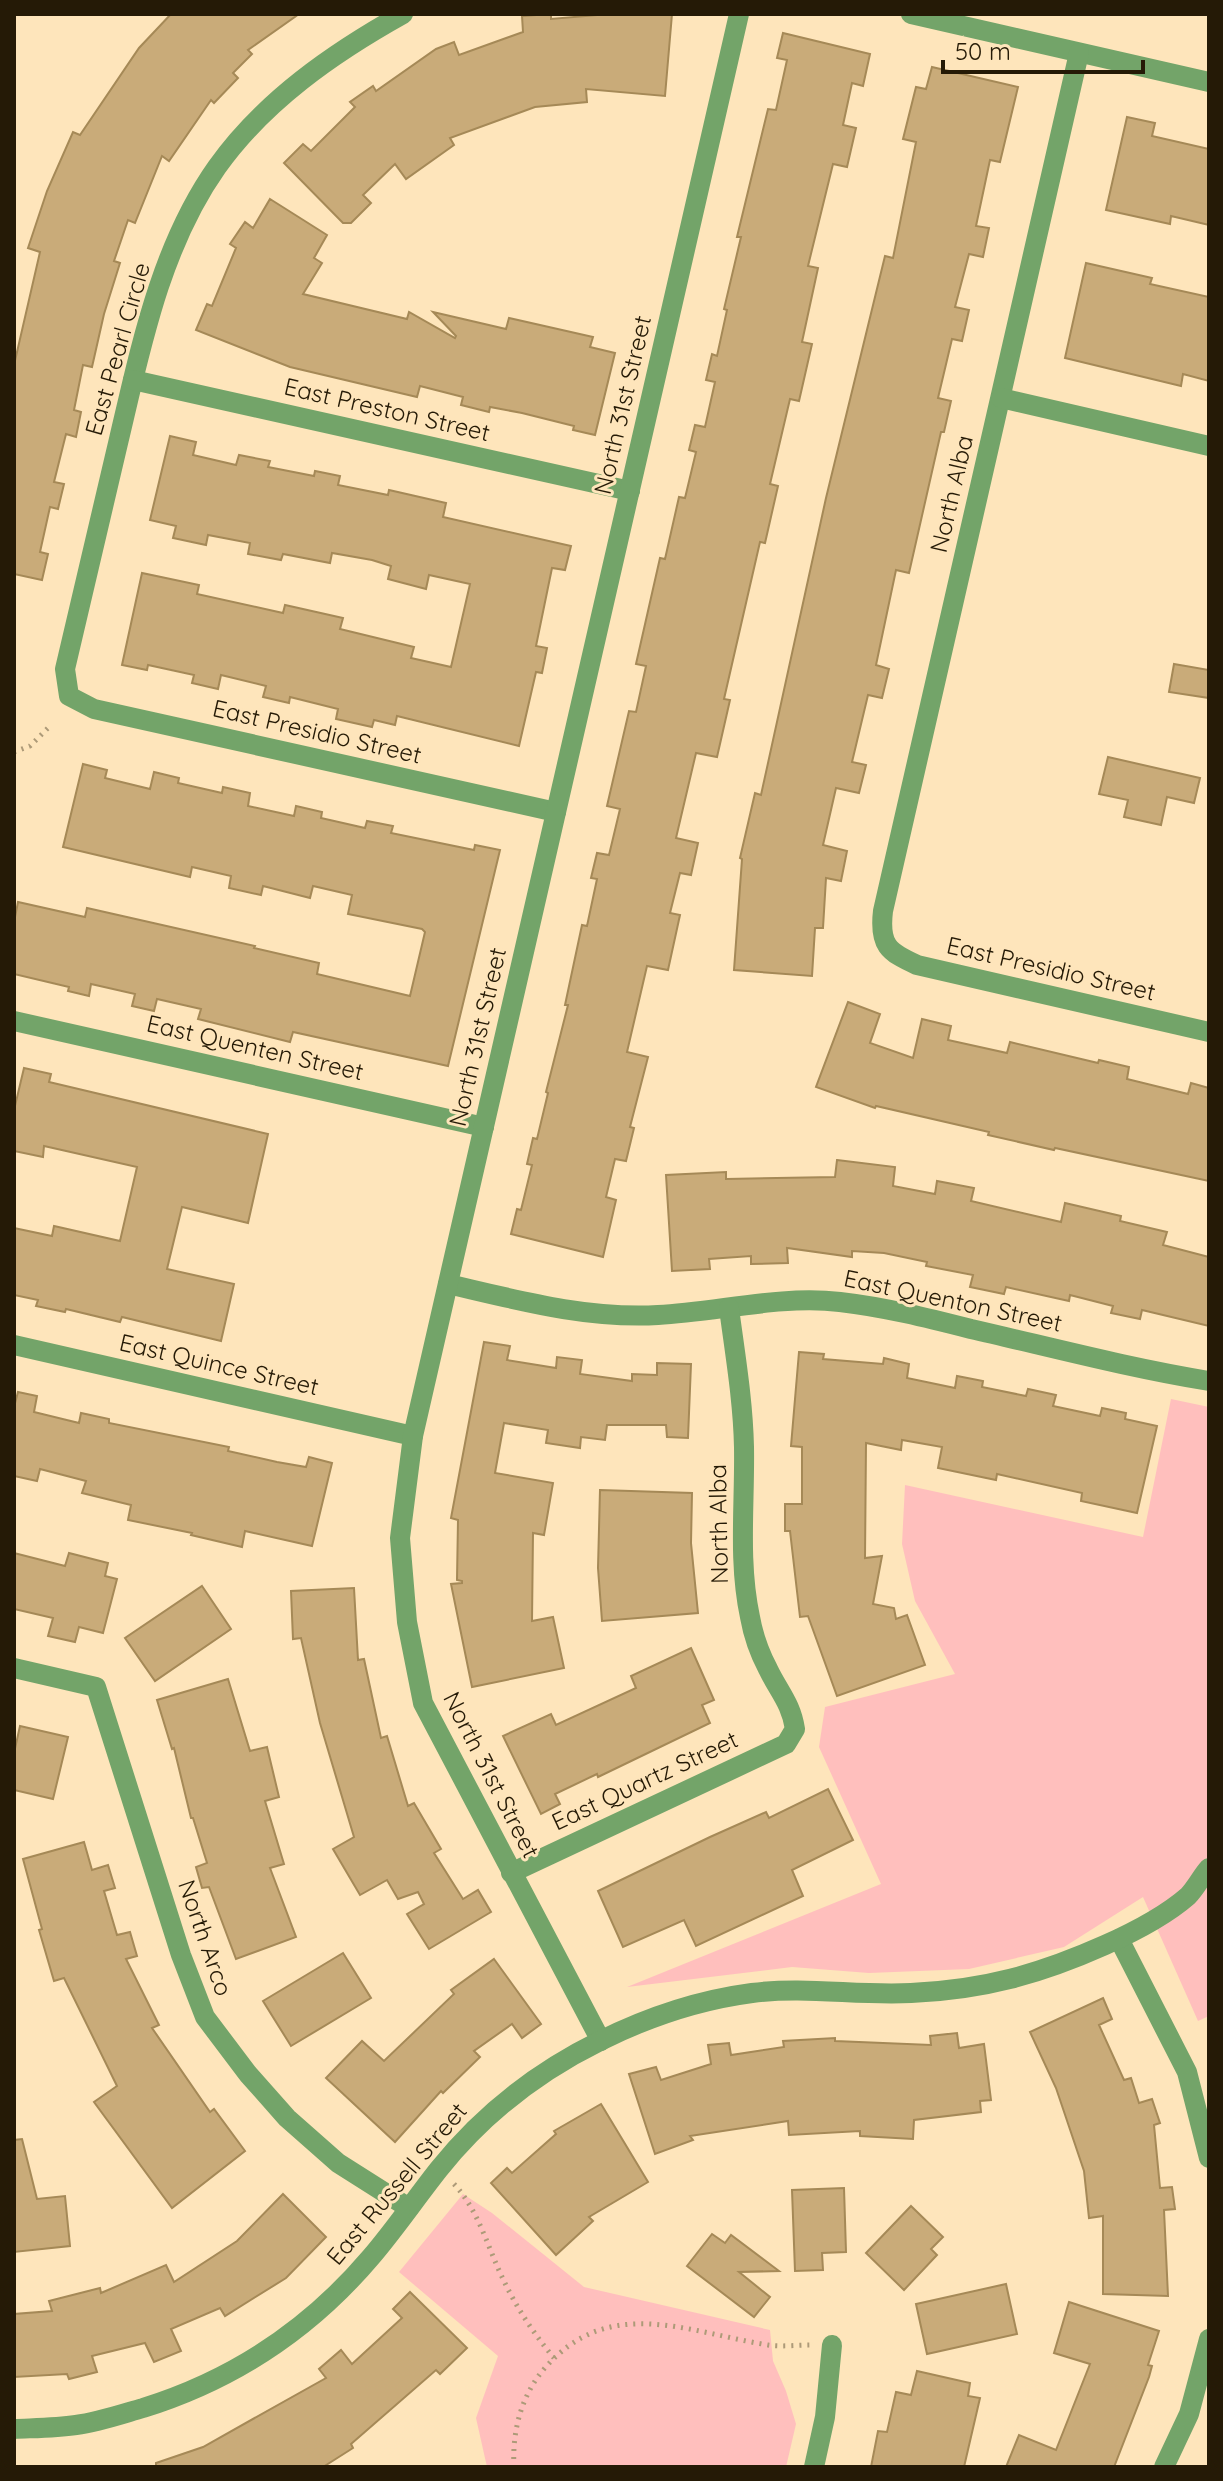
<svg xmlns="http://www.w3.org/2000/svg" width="1223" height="2481" viewBox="0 0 1223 2481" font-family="Quicksand,sans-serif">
	<rect width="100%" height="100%" fill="#fee5bb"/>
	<g fill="#ffbfbd">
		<path d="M1171,1399L1209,1407V2016L1198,2021L1143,1897L1064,1947L969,1969L869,1973L792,1967L627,1987L881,1884L819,1747L825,1707L955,1674L915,1601L902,1544L905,1485L1143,1537Z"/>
		<path d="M463,2194L492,2213L584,2287L770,2330L773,2361L786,2391L796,2424L786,2467H487L476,2418L498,2356L399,2272Z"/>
	</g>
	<g fill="#c9ab79" stroke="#a58957" stroke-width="2">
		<path d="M171,14H299L248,50L252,54L233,73L238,78L214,103L211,100L169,161L162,156L135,223L128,220L114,261L120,263L104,314L92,367L83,365L74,410L81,412L76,437L66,434L54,482L64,484L58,509L50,507L40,552L48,554L42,580L14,574V365L40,252L28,248L47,191L73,132L80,135L139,48Z"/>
		<path d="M551,14V19L609,14H672L665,96L586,89L587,102L535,107L450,138L454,145L406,179L395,164L363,195L371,203L351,223H343L284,163L303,144L311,151L355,107L350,102L373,86L376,91L436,49L454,42L459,55L523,32L522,16Z"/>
		<path d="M783,33L870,54L863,86L852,83L843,125L856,128L847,167L833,164L808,266L818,268L802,342L812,344L799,401L790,399L770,484L778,486L765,543L760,542L724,699L730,700L717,757L696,753L676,838L698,843L691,875L680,873L670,913L680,915L668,970L647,966L627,1052L648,1057L630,1127L634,1128L626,1161L615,1159L606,1197L616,1200L603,1257L511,1234L517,1209L521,1210L532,1165L527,1164L533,1138L537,1139L548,1093L546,1092L568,1005H565L582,925L587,926L597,879L591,878L597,853L609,855L620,809L607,806L629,711L636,712L646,666L636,664L660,558L665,559L679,497L685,498L696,452L689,450L695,425L705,427L715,382L706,380L712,354L717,356L727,310L724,309L741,237H737L768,109L776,110L787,60L777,58Z"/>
		<path d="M932,67L1018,87L1000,162L990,160L976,226L989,228L983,257L969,254L955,307L969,310L962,341L952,339L938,398L951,401L944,432H941L909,573L896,570L876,665L889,669L882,698L868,695L852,762L866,765L859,793L836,788L823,845L847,851L841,881L826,878L823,928H815L812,976L734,970L742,859L740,858L755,793L761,795L826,498L885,256L893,258L916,142L903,139L916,87L926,89Z"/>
		<path d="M1127,117L1155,123L1152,136L1209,149V225L1171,216L1170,224L1106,210Z"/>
		<path d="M270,199L327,235L314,258L322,263L303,294L407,319L409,312L455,338L456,336L433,312L506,329L509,318L593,337L590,347L615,353L595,435L573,430L574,426L522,413L490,407L489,412L461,405L463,397L420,386L417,397L290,367L196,330L207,304L212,306L236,248L230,244L245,222L253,228Z"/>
		<path d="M1086,263L1152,278L1150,284L1209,297V381L1183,374L1181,386L1065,358Z"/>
		<path d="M170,436L196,442L193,455L236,465L239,455L270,461L268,467L314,476L315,471L340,476L338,485L388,495L389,490L446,503L443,517L571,546L565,570L552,568L536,646L547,648L542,673L536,672L519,746L397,716L395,725L374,720L372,727L336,719L338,709L290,697L289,703L263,697L266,686L221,675L218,689L192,683L194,675L148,665L147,670L122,665L142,573L199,585L197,594L283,613L285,605L343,618L340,629L414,647L411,658L451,667L470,584L429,575L426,589L388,579L391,566L372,560L332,553L330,563L283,554L281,560L248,554L250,543L208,535L206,545L173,538L176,526L150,520Z"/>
		<path d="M1174,664L1209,670V698L1169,692Z"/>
		<path d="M1108,757L1200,778L1194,803L1167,797L1161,825L1124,817L1128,800L1099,794Z"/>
		<path d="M83,764L107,770L105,778L150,789L154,772L179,778L178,783L222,793L223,787L250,793L248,806L294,816L296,806L322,812L321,818L365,828L367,821L393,826L391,833L474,850L475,845L500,850L448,1066L293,1032L290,1042L198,1019L201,1009L157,999L154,1011L132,1006L135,994L91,984L89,996L68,991L69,987L14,974V922L18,902L85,917L87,908L255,946L254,948L319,963L317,974L410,996L425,932L422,929L348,914L352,895L313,886L310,898L263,886L261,895L229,888L231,876L192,867L190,877L63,847Z"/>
		<path d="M848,1002L880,1014L870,1043L913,1058L922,1019L951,1026L948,1040L1007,1053L1010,1042L1098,1063L1099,1060L1129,1067L1127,1079L1188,1094L1191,1083L1209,1088V1181L1055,1148L1054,1150L988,1135L989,1132L876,1106L875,1108L816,1087Z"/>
		<path d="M24,1068L51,1074L49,1082L268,1134L248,1223L182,1207L167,1269L234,1284L221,1341L122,1317L120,1322L66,1309L65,1312L36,1306L38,1300L14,1295V1228L52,1236L54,1226L120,1241L137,1167L44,1146L43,1157L14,1151V1110Z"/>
		<path d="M837,1160L895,1167L893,1186L935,1194L937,1181L974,1188L971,1201L1061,1222L1065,1203L1121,1216L1120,1221L1167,1232L1163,1245L1209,1257V1326L1142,1310L1140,1319L1111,1313L1113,1306L1070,1295L1069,1301L1006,1287L1004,1294L970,1287L973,1275L926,1266L927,1262L884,1253L852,1251V1257L787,1248L788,1263L751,1264V1256L709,1259L710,1269L672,1271L666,1175L726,1172V1179L835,1177Z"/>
		<path d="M484,1342L510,1346L507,1360L556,1368L557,1357L582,1360L580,1374L632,1381V1374L657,1375V1363L691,1364L688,1438L667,1437L666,1425H607L605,1440L581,1437L580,1448L546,1443L548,1430L504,1423L495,1473L553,1483L544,1535L533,1533L532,1621L553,1617L564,1668L472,1687L451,1584L462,1583V1581L457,1580L458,1520L451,1518Z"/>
		<path d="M799,1352L824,1354L823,1359L883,1364L884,1358L909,1364L907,1378L955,1388L957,1376L983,1381L982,1387L1026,1396L1028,1389L1056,1395L1053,1406L1100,1416L1102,1408L1126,1413L1125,1419L1157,1426L1137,1513L1081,1501L1082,1493L997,1474L996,1480L938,1468L942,1447L902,1440L901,1450L866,1443L865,1558L882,1556L873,1604L894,1608L896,1619L907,1615L925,1665L837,1696L808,1616L800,1617L790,1531H785V1504H802V1447L791,1446Z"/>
		<path d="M18,1392L37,1396L34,1412L79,1423L81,1413L109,1419V1423L229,1447L228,1451L277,1462L306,1467L309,1457L332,1463L312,1546L245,1531L242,1547L191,1535L192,1533L128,1520L131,1505L82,1493L86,1481L40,1469L37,1481L14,1476V1407Z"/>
		<path d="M600,1490L692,1493L691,1543L698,1613L602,1621L598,1568Z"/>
		<path d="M14,1553L65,1566L69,1553L108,1563L105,1576L117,1579L103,1633L79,1627L75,1642L48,1636L53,1618L14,1609Z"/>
		<path d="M202,1586L231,1629L155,1681L125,1638Z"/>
		<path d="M354,1588L358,1660L364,1659L381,1738L387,1736L408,1806L414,1803L441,1849L434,1853L463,1899L478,1890L491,1912L429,1949L407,1914L424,1904L418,1892L398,1899L387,1880L360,1895L333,1849L354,1837L320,1723L301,1638L293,1639L291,1591Z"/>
		<path d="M691,1648L714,1700L702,1705L710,1723L598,1777L597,1774L555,1794L560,1804L541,1814L503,1736L551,1714L556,1725L636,1688L631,1676Z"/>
		<path d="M228,1679L250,1751L267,1747L279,1797L265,1801L284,1864L270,1868L296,1937L236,1959L209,1887L202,1888L196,1867L207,1863L193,1818H191L174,1748L172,1749L157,1700Z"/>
		<path d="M20,1726L68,1737L53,1799L14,1790V1753Z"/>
		<path d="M828,1789L853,1840L792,1870L803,1896L696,1946L684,1920L623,1947L598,1891L710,1837L766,1812L769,1818Z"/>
		<path d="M84,1842L92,1870L108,1865L115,1888L104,1891L117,1935L130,1932L137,1956L126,1959L159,2025L152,2028L210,2112L214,2109L245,2151L172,2208L94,2102L117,2086L64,1978L54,1981L39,1930L42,1929L23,1859Z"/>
		<path d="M343,1953L371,1998L291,2046L263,2001Z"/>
		<path d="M494,1959L541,2024L522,2038L512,2024L474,2051L480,2057L443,2093L441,2091L395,2142L326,2078L362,2041L384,2061L454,1994L451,1990Z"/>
		<path d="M1103,1998L1112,2019L1099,2025L1124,2080L1131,2078L1139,2103L1152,2099L1160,2123L1154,2125L1160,2188L1172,2187L1175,2209L1164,2210L1168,2296L1103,2294V2216L1089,2218L1084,2171L1056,2088L1030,2032Z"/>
		<path d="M957,2033L959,2048L984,2044L991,2100L980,2101L981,2112L914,2120L913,2139L860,2136V2131L789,2135L788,2121L690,2136L693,2140L655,2154L629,2074L656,2067L661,2080L711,2064L708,2045L729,2043L731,2055L784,2047L783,2041L835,2038V2041L931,2045L930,2036Z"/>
		<path d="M601,2104L648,2182L589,2217L593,2221L556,2255L491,2183L507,2168L512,2173L556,2134L554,2131Z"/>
		<path d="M22,2139L37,2199L65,2196L70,2246L14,2252V2140Z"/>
		<path d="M844,2188L846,2252L822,2253L823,2270L795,2271L792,2190Z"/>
		<path d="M283,2194L326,2237L286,2278L225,2316L220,2308L171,2329L181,2351L154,2362L145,2343L92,2356L97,2372L69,2379L67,2374L14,2377V2314L52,2311L49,2301L100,2288L101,2293L166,2265L174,2282L237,2241Z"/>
		<path d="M911,2206L943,2237L931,2249L937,2255L904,2290L866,2253Z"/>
		<path d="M712,2234L725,2243L731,2235L779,2271L739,2272L770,2297L754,2317L687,2266Z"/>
		<path d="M1006,2284L1017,2334L927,2354L916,2304Z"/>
		<path d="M410,2292L467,2348L440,2374L436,2370L351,2444L353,2448L323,2467H156V2463L203,2447L326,2378L319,2369L341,2350L352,2364L402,2318L393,2309Z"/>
		<path d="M1069,2302L1159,2331L1148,2365L1152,2366L1149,2377L1114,2467H1006L1019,2435L1056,2450L1090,2364L1054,2353Z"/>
		<path d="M917,2371L970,2383L968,2396L980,2398L964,2467H871L878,2431L887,2432L896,2392L911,2395Z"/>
	</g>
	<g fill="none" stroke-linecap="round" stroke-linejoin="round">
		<g stroke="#ad9a78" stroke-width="5" stroke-dasharray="2 6" stroke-linecap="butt">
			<path d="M14,752L30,746L51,725"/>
			<path d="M454,2184C479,2211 487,2246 503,2279C516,2307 534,2334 554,2358"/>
			<path d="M514,2467C512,2432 521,2396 544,2369C608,2294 687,2332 768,2345C781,2347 797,2345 811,2345"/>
		</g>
		<g stroke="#73a469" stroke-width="20">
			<path d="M403,14C333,53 264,101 217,167C161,246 141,346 119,439C101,515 83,592 65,669L69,696L94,709L556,812"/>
			<path d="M911,14L1209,82"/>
			<path d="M1079,53L883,911C879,945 888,952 917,965L1209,1032"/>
			<path d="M133,380L630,491"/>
			<path d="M1001,398L1209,446"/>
			<path d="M14,1021L484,1127"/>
			<path d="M448,1284C517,1300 586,1319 658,1315C718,1312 780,1295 840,1302C884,1307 928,1318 971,1329C1050,1347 1129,1368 1209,1381"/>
			<path d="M14,1345L413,1436"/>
			<path d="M14,1668L96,1687L181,1955L205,2017L248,2074L287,2118L338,2163L409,2208"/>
			<path d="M511,1873L786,1744L795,1729C791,1703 779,1692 768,1669C760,1654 753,1634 750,1617C738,1561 745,1504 744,1447C743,1400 735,1354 729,1308"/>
			<path d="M1119,1939L1187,2072L1209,2158"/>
			<path d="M601,2041L423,1703L407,1622L400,1538L413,1436L739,14"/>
			<path d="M14,2429C35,2428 56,2428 76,2425C99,2422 122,2414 143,2408C233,2380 310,2329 371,2257C395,2229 416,2198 439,2169C483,2114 537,2072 600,2041C648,2017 699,2000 752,1993C806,1986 858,1996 911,1993C983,1990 1040,1974 1105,1945C1134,1932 1164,1917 1188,1896C1196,1888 1201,1877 1209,1868"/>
			<path d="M814,2467L825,2417L832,2345"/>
			<path d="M1164,2467L1189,2414L1209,2339"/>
		</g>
	</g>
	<g text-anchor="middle" stroke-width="6" stroke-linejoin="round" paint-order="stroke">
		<g font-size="24" fill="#251a06" stroke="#fee5bb">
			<text transform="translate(118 349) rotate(-74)" y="8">East Pearl Circle</text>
			<text transform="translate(623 405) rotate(-77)" y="8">North 31st Street</text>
			<text transform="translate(387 410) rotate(13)" y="8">East Preston Street</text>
			<text transform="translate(952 494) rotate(-77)" y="8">North Alba</text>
			<text transform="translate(317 732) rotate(13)" y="8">East Presidio Street</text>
			<text transform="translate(1051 969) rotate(13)" y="8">East Presidio Street</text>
			<text transform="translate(478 1037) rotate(-77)" y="8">North 31st Street</text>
			<text transform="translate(255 1048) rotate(13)" y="8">East Quenten Street</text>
			<text transform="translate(953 1301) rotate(12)" y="8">East Quenton Street</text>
			<text transform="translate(219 1365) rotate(13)" y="8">East Quince Street</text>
			<text transform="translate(719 1524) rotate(-91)" y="8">North Alba</text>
			<text transform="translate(491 1775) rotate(63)" y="8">North 31st Street</text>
			<text transform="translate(645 1781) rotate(-25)" y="8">East Quartz Street</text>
			<text transform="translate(205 1938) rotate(71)" y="8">North Arco</text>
			<text transform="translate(397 2184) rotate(-50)" y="8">East Russell Street</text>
		</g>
	</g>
	<rect width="1223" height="2481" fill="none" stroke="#251a06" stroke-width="32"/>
	<path d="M943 60v12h200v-12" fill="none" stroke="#251a06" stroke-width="4"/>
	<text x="955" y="60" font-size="24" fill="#251a06" stroke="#fee5bb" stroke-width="6" paint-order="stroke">50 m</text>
</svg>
